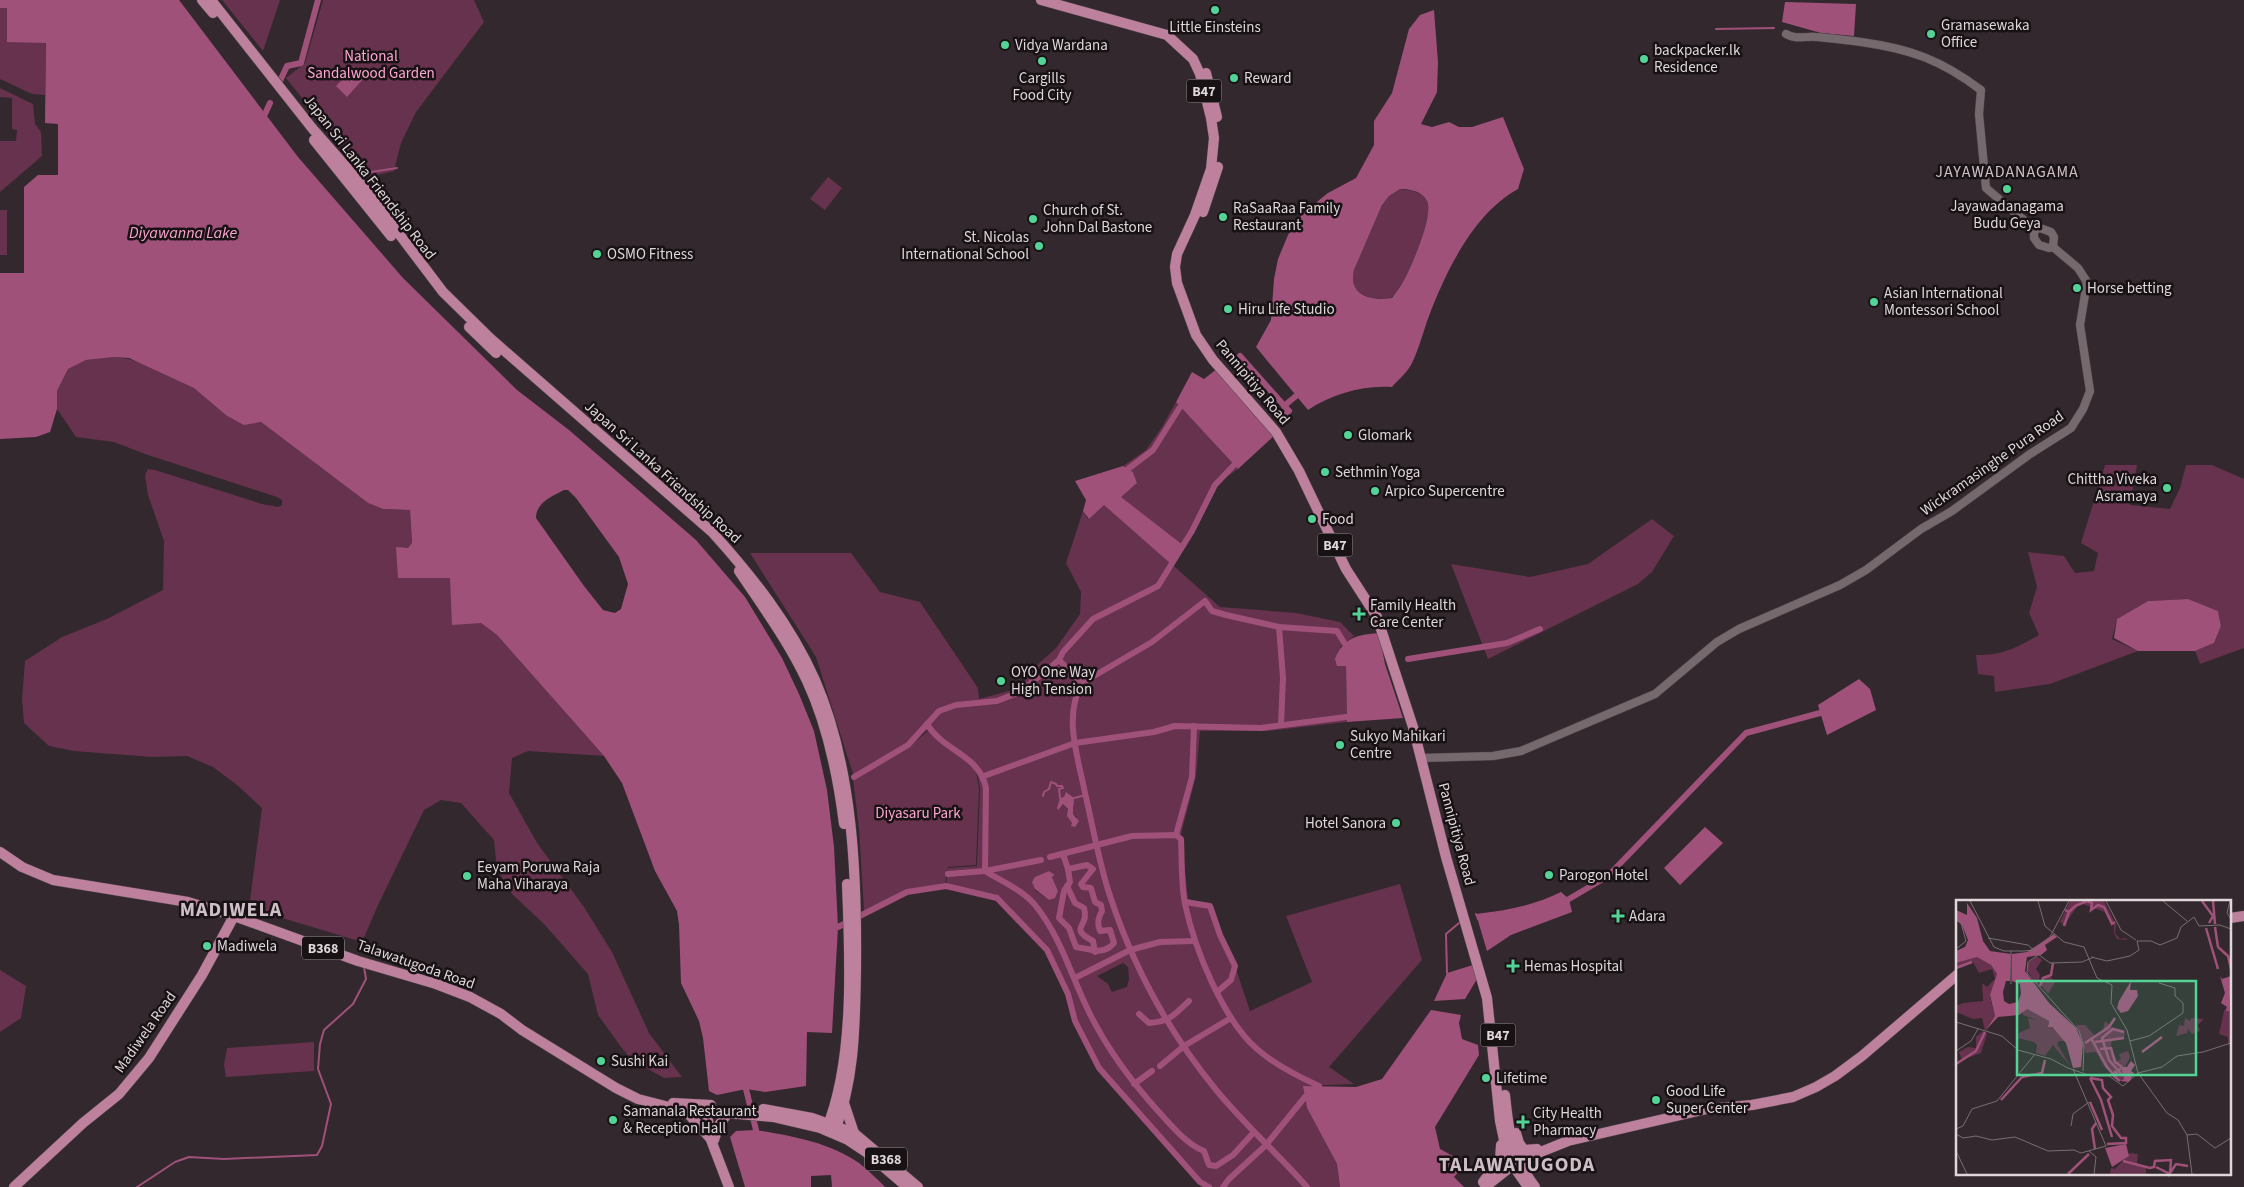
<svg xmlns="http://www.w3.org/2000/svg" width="2244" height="1187" viewBox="0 0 2244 1187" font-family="'Source Sans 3',sans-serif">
	<rect width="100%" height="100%" fill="#33282d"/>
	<g fill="#66324d" fill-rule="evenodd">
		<path d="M222,0H280L263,51Z"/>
		<path d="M323,0H474L484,22L416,112L401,143L394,171L362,179L330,133L286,78L305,63Z"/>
		<path d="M0,8H7L46,42L45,95L32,94L0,79Z"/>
		<path d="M0,88L33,104L35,124L41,132L42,156L0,192V141H16L17,130L12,129V98L0,97Z"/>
		<path d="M828,177L842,188L825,210L810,199Z"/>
		<path d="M1400,189C1410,190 1422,191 1427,201C1434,215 1411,269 1403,282C1400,288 1395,293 1391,298C1371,300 1348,296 1354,270L1382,205L1389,196Z"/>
		<rect x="0" y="210" width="7" height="45"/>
		<path d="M114,357C138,358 171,375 193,387C218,401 226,430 261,422L368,503L383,509L410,510L412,544L408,548L450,578L481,623L497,635L604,756L528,751L512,758L509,793L537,843L584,907L612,952L649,1033L682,1077L664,1078L632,1060L621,1047L598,1015L588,974L544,924L512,894L497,869L494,840L461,803L441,800L424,810L379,903L362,942L249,908L262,808L237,785L213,767L187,756L152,757L74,751L49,746L24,723L22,700L25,661L62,637L107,619L163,590L164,541L148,495L145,475L148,469L155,470L262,504L278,507L282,505V500L277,497L145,454L114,442L76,437L57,409V391L68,369L86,360Z"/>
		<path d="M1176,402L1238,469L1215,485L1183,545L1120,497L1137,483L1133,472L1123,466L1146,450L1162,427Z"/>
		<path d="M2105,465H2137L2130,505L2170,509L2180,488L2186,465H2212L2244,479V648L2200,664L2195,651L2214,643L2221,626L2218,611L2187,599L2148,601L2117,619L2112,639L2138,651L2050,684L1995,692L1994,676L1978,674L1976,655C2004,655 2015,648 2039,635L2029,613L2037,587L2028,552L2064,556L2075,573L2094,571L2098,553L2081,543Z"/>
		<path d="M1104,504L1220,607L1296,613L1340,622L1354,636L1340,647L1346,666L1347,722L1268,731H1200L1196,776L1181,834L1188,899L1210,906L1220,935L1235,966L1250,1011L1312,982L1286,916L1400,884L1422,960L1329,1067L1354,1084L1304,1086L1307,1108L1337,1164L1340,1187H1209L1200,1182L1099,1068L1075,1021L1068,994L1047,950L997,898L946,886L948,868L977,866L980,789L976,765L950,748L930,728L908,745L854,777L816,657L750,553H851L880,592L920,602L978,688L979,699L1020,688L1035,667L1056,648L1080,614L1081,592L1066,563L1083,511L1088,519ZM1064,797L1074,806L1073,814L1077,817L1072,823L1068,814L1069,811L1062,803L1057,808ZM1049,871L1055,875L1052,877L1058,891L1049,900L1035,890ZM1123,963L1128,967L1129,979L1127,987L1112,992L1108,984L1097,976Z"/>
		<path d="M1652,519L1674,536L1652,572L1638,584L1488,659L1451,564L1530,577L1588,564Z"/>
		<path d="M930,729L949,749L975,765L979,789L976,865L948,867L945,884L906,890L864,911L859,829L853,779L909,747Z"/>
		<path d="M0,970L26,986L21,1018L0,1032Z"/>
		<path d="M314,1042V1071L226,1077L224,1065L227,1048Z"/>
	</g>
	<g fill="#9f517a" fill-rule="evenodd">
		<path d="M0,0H179L298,157L403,278L517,390L569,430L696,540L745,597L782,658L799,694L814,731L827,790L834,847L838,927L832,1033L807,1032L806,1086L765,1092L746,1089L717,1095L709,1091L703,1038L699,1021L681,983L679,925L677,911L655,871L622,783L604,756L497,635L481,623L452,625L450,578H398L396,547L408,548L412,543L410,510L383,509L368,503L261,422L244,425L227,416L194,388L129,358L114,357L86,360L68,369L57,391V409L50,432L36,437L0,439V273H24V187L38,175H58V124L45,123L46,43L7,42V8H0ZM564,490H568L576,498L619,557L628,584L621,609L615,613L603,610L584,586L536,518C536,502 553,496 564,490Z"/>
		<path d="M1785,2L1856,4L1854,36L1821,33L1782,22Z"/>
		<path d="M1434,10L1438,62L1437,92L1421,124L1432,127L1449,122L1459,127H1472L1503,117L1524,169L1518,189C1474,213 1446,271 1429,316C1423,332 1419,349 1412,363C1408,372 1398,380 1392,387C1363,385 1332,394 1308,410L1256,347L1271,320L1274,279L1278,259L1288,235L1303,213L1328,193L1356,178L1374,145V121L1392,93L1409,29L1420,15ZM1400,189C1410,189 1422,191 1427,201C1434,215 1411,268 1403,282C1400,288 1395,293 1392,298C1371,301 1348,296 1354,270L1382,205L1389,196Z"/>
		<path d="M354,67L364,78L347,97L336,86Z"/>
		<path d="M1218,368L1276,434L1238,469L1176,402L1192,372L1204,379Z"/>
		<path d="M1123,466L1133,472L1137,483L1121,497L1183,545L1171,564L1104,505L1089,519L1083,511L1086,500L1075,481Z"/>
		<path d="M2188,599L2218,611L2221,626L2214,643L2195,651H2138L2114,638L2117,619L2148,601Z"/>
		<path d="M1379,633L1385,664L1403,718L1347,722L1346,666H1337L1335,659C1344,637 1357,635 1379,633Z"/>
		<path d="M1859,679L1870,689L1876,710L1827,735L1818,705Z"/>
		<path d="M1066,792L1074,798L1073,814L1079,821L1075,827L1071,826L1072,823L1067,816L1068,809L1063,804L1058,810L1057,808L1060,798L1064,797Z"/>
		<path d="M1705,827L1723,843L1680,885L1664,868Z"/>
		<path d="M1049,871L1055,875L1052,877L1058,891L1055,898L1049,900L1035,889L1032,882L1035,877Z"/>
		<path d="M1561,892L1569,899L1572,912L1511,935L1487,951L1476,914C1507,910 1533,906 1561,892Z"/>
		<path d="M1473,965L1477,979L1465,999L1434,1001L1447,973Z"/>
		<path d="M1431,1010L1461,1015L1459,1023L1462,1039L1478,1045L1479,1055L1435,1127L1440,1149L1466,1163L1454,1177L1464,1187H1340L1337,1164L1307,1108L1303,1086L1356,1087L1382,1079Z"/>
		<path d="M756,1130C791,1136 829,1142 859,1163C868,1170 877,1179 885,1187H832L831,1175L811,1176V1187H745L730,1137L736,1131Z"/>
	</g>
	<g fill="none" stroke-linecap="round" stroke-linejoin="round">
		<g stroke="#9f517a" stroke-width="2">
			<path d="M1716,29L1774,28"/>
			<path d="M365,173L397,168"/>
			<path d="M1043,796L1044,792L1049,789L1051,782L1056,784L1057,786H1062L1063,788L1059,789L1060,798"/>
			<path d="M1074,798L1086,795"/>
			<path d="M1476,914L1478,919"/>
			<path d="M362,951V942"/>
			<path d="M1447,973L1446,934L1459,923"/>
			<path d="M137,1187L175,1162L189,1157L224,1159L317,1155L322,1146L331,1104L318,1069L320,1044L324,1030L353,1004L366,979L364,967"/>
		</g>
		<g stroke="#9f517a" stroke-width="6">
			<path d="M280,81L287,66L301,63L318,0"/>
			<path d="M265,114L270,103"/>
			<path d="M1240,356L1289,411L1282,418"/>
			<path d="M1284,406L1296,396"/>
			<path d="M1128,469L1153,450L1180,407"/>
			<path d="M1279,627L1283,678L1281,725"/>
			<path d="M1408,659L1507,643L1540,629"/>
			<path d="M1059,660L1082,683"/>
			<path d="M927,724C944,752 979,754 986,788L985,871C1001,881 1023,890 1035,905C1061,937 1071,976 1089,1012C1107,1049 1131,1081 1158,1111C1171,1125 1186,1144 1204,1151L1209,1165L1216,1166L1233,1155L1254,1132"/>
			<path d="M984,776L1075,743L1154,732L1175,726L1261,728L1346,717"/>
			<path d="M854,777L908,745L939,711L956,705L997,701L1020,692L1059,660L1063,652L1093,619L1158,586L1192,531L1215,485L1235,464"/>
			<path d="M1176,835L1192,777L1194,726"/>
			<path d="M1063,854L1068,869L1070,882L1064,891L1059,918L1069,928L1076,947C1091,949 1103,956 1114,943L1110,930L1100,931C1097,923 1098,918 1102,911L1101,905L1095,902L1091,888L1083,887L1081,884L1093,869L1087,865L1068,869"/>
			<path d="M1050,857L1132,836L1176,835L1181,839C1182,860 1181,884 1185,904C1194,947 1223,1020 1257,1049C1275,1065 1297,1076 1319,1086"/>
			<path d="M948,874L985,871L1041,860"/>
			<path d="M1067,886L1075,903L1084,908C1090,928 1067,927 1093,941L1095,952"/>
			<path d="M1569,899L1608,876L1746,733L1820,713"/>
			<path d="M1185,902L1210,906L1220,935L1235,966L1231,980L1218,991"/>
			<path d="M838,927L907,892L946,886L997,898L1047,950L1068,994L1075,1021L1099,1068L1200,1182L1209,1187"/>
			<path d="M1075,978L1130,950L1160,942L1194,941"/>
			<path d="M1139,1014L1149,1023C1170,1022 1175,1014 1189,1001"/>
			<path d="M1160,1066L1184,1046L1231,1018"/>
			<path d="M1134,1084L1152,1071"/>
			<path d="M746,1089L756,1130"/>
			<path d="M1223,1187L1229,1179L1266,1145L1305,1097"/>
			<path d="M1307,1187C1278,1154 1245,1125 1217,1091C1170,1034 1133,966 1110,896C1099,863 1093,827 1085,793C1078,757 1063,717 1082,683L1152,642L1205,601L1212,611L1226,615L1279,627L1337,631L1345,644"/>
		</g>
		<defs>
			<g id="minor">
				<path d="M2034,230L2040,228L2051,232L2054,237L2053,247"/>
				<path d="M1421,758L1493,756L1521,751L1655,694L1717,642L1739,629L1840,585L1866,570L1921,529L1952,511L2030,454L2071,428L2083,409L2090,391L2080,325L2087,282L2078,268L2053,247L2049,248L2039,245L2034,238V230L2031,226L1986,188L1979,114L1981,90C1941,60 1911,49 1861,42C1846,40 1831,38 1816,37C1805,36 1796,40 1786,34"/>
			</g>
			<g id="major">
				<path d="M202,0L213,13"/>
				<path d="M211,0L312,128L362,185L443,292L491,339L712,532C752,576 790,624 815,680C853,767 857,875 856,969C855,1024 855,1081 834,1133"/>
				<path d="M1041,0L1167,35L1193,59L1200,74L1211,118L1214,138L1211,169L1195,215L1177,254L1175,267L1177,283L1196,335L1213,360L1276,432L1299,471L1346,569L1377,617L1413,727L1446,857L1487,998L1500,1121L1507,1154L1512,1164L1528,1187"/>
				<path d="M1206,73L1217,117"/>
				<path d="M314,140L391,236"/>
				<path d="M1203,212L1218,167"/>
				<path d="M469,327L496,353"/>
				<path d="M739,571C763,607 789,642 807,681C828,726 838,776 844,824"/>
				<path d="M0,852L22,867L53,880L188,902L234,916L358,961L436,984L470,997L501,1014L522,1030L616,1088L638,1099L677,1109L773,1117L820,1128L848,1140L866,1152L907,1187"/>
				<path d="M2230,918L2244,916"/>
				<path d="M1505,1095C1509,1135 1511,1154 1535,1187"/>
				<path d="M673,1103L711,1105"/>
				<path d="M844,1103L854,1133"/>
				<path d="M706,1107L711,1140L729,1187"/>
				<path d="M763,1109L812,1118L854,1133L918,1187"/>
				<path d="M685,1110L709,1137"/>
				<path d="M826,1130C855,1061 850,958 847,884"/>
				<path d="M1516,1133L1519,1143L1524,1150L1537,1149"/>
				<path d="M714,1140L719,1125L728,1113"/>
				<path d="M1483,1182L1500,1160L1501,1145"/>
				<path d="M14,1187L83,1123L119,1094L149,1058L202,975L234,916"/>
				<path d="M1485,1187L1518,1161L1568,1141L1707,1109L1752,1105L1793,1097L1816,1087L1835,1076L1862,1056L1958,974"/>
			</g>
		</defs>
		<use href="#minor" stroke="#4e4448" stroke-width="9"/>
		<use href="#major" stroke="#4e4448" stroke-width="11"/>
		<use href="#minor" stroke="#76696e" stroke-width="8"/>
		<use href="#major" stroke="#bd809d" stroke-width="10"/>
	</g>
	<g fill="#53d396" stroke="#181215" stroke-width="2">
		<circle cx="1215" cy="10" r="5"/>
		<circle cx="1931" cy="34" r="5"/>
		<circle cx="1005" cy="45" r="5"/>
		<circle cx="1644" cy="59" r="5"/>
		<circle cx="1042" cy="61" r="5"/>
		<circle cx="1234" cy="78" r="5"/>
		<circle cx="2007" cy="189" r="5"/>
		<circle cx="1223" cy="217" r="5"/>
		<circle cx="1033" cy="219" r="5"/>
		<circle cx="1039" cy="246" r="5"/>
		<circle cx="597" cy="254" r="5"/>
		<circle cx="2077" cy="288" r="5"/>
		<circle cx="1874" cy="302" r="5"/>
		<circle cx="1228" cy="309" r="5"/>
		<circle cx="1348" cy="435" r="5"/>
		<circle cx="1325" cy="472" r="5"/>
		<circle cx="2167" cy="488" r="5"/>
		<circle cx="1375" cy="491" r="5"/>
		<circle cx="1312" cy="519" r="5"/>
		<path d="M1356.5 606.5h5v5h5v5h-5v5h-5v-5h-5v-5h5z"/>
		<circle cx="1001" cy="681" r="5"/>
		<circle cx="1340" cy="745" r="5"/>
		<circle cx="1396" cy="823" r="5"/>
		<circle cx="1549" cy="875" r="5"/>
		<circle cx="467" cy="876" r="5"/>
		<path d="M1615.5 908.5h5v5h5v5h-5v5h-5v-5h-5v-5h5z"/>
		<circle cx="207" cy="946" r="5"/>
		<path d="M1510.5 958.5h5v5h5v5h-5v5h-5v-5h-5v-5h5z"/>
		<circle cx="601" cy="1061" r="5"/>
		<circle cx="1486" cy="1078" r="5"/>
		<circle cx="1656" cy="1100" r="5"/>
		<circle cx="613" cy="1120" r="5"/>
		<path d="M1520.5 1114.5h5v5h5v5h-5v5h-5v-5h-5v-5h5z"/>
	</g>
	<g text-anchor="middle" stroke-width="5" stroke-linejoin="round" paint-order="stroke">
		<g fill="#181215" stroke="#a39c9f" stroke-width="1">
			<rect x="1186.5" y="79.5" width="35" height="23" rx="4"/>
			<rect x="1317.5" y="533.5" width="35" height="23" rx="4"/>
			<rect x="302" y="936.5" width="42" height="23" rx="4"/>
			<rect x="1480.5" y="1023.5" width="35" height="23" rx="4"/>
			<rect x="865" y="1147.5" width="42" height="23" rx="4"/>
		</g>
		<g font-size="14" font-weight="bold" fill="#dfd7da">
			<text x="1204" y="96">B47</text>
			<text x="1335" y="550">B47</text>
			<text x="323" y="953">B368</text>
			<text x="1498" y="1040">B47</text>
			<text x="886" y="1164">B368</text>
		</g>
		<g font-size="15" fill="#dfd7da" stroke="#181215" text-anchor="start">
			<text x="1941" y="30">Gramasewaka<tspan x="1941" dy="17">Office</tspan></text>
			<text x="1215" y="32" text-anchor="middle">Little Einsteins</text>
			<text x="1015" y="50">Vidya Wardana</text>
			<text x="1654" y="55">backpacker.lk<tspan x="1654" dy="17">Residence</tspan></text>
			<text x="1042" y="83" text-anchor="middle">Cargills<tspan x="1042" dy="17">Food City</tspan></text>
			<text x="1244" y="83">Reward</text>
			<text x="2007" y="211" text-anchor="middle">Jayawadanagama<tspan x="2007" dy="17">Budu Geya</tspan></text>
			<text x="1233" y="213">RaSaaRaa Family<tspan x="1233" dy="17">Restaurant</tspan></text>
			<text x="1043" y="215">Church of St.<tspan x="1043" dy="17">John Dal Bastone</tspan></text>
			<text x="1029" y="242" text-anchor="end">St. Nicolas<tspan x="1029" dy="17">International School</tspan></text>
			<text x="607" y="259">OSMO Fitness</text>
			<text x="2087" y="293">Horse betting</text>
			<text x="1884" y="298">Asian International<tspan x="1884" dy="17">Montessori School</tspan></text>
			<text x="1238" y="314">Hiru Life Studio</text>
			<text x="1358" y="440">Glomark</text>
			<text x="1335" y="477">Sethmin Yoga</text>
			<text x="2157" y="484" text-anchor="end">Chittha Viveka<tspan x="2157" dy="17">Asramaya</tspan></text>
			<text x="1385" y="496">Arpico Supercentre</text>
			<text x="1322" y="524">Food</text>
			<text x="1370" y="610">Family Health<tspan x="1370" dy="17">Care Center</tspan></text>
			<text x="1011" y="677">OYO One Way<tspan x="1011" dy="17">High Tension</tspan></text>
			<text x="1350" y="741">Sukyo Mahikari<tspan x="1350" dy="17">Centre</tspan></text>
			<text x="1386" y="828" text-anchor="end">Hotel Sanora</text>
			<text x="477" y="872">Eeyam Poruwa Raja<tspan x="477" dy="17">Maha Viharaya</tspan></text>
			<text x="1559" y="880">Parogon Hotel</text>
			<text x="1629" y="921">Adara</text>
			<text x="217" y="951">Madiwela</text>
			<text x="1524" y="971">Hemas Hospital</text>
			<text x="611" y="1066">Sushi Kai</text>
			<text x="1496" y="1083">Lifetime</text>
			<text x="1666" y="1096">Good Life<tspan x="1666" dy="17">Super Center</tspan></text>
			<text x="623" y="1116">Samanala Restaurant<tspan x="623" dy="17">&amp; Reception Hall</tspan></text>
			<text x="1533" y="1118">City Health<tspan x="1533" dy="17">Pharmacy</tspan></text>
		</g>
		<g font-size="15" fill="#fda6d1" stroke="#181215">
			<text x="371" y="61">National<tspan x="371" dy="17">Sandalwood Garden</tspan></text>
			<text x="918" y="818">Diyasaru Park</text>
		</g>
		<g font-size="15" fill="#dfd7da" stroke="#181215">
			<text transform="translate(370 177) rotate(52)" y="5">Japan Sri Lanka Friendship Road</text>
			<text transform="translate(1253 382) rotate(50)" y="5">Pannipitiya Road</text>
			<text transform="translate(1992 463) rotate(-35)" y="5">Wickramasinghe Pura Road</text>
			<text transform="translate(663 472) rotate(42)" y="5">Japan Sri Lanka Friendship Road</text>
			<text transform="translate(1457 834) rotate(75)" y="5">Pannipitiya Road</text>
			<text transform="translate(416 964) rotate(19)" y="5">Talawatugoda Road</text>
			<text transform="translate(145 1032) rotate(-55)" y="5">Madiwela Road</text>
		</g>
		<g font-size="16" letter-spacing="1" fill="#cebfc6" stroke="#181215">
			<text x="2007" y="177">JAYAWADANAGAMA</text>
		</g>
		<g font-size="16" font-style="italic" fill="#fba4ce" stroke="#181215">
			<text x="183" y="238">Diyawanna Lake</text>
		</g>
		<g font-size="20" font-weight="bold" letter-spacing="1" fill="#cebfc6" stroke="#181215">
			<text x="231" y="916">MADIWELA</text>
			<text x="1517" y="1171">TALAWATUGODA</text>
		</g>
	</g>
	<g transform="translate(1956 900)">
		<rect width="275" height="275" fill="#33282d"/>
		<path d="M114,1H148L160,25L159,33L164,39L171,38L170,40L161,39L158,33V25L149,12L124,3L108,25L104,22ZM21,56L35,65L41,74L34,97L39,116L29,131L26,118L17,119L0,112V106L7,103L27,101L26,83L31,87L39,79L36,69L23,73L17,62L0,68V63ZM81,56L86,60L80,69L84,75L82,85L72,72V63ZM94,76L99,82L92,94L85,85L87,79ZM275,100V143H272V137L263,134L268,111ZM71,109L93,121L92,124L109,141H103L101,144L115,167L97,145L89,156L80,153L81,145L78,142L62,138L63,133L74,128L72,118L83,121L67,115L66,110ZM229,118L234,121L235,118L248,119L242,125L244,131L236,134L232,129L231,133L220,136L223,125L228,126ZM149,121L158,129L169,131L168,138L156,139L155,147L161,161L165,159L163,154L172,151L174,157L169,167H165L168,179L164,181L148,166L140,152L130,153L120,125H129L139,136L147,130ZM27,131L31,134L25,153L6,160L3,152L12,147L20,148V137ZM174,253L182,254L181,265L190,267V274H154L155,268L159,269Z" fill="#66324d"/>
		<path d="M11,3L21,18L27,41L34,51L55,54L54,81H50L47,92L48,101L53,104L62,102L65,94L64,84L56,81V54L71,52L98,34L101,37L89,45L91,50L85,55L71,57L69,71L93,103L120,128L127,144L125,167L117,168L110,143L96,127H92L93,121L71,109L63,115L42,117L29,131L39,116L34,95L41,74L35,65L21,57L0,63V51L9,47L12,40L6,25L0,20V10L11,15ZM264,76L266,79L275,76L273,111H270L271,107L265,103L269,93ZM175,81L174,90H181L182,96L172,111L165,113L161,108L163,101ZM175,161L179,165L175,171L178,173L173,182L164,181L168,179L165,167H171ZM170,244L173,256L156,267L149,248Z" fill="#9f517a"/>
		<path fill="none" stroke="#9f517a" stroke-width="2.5" d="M246,1L257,16L253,23M257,1L259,24M113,12L119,6L131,1L136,3L135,10L142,5L148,7L156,24L159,22M108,26L113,12L109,10M259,27L262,47M250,28L262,69M262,47L272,56L275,69M0,68L16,62M84,86L87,78L95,75L97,63M135,138L151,167L157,174L160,171M139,142L168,138M129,143L153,127L159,118M144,149L155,148L159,162L166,167M186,152L206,137M0,164L20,151L29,132M167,176L153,160L146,138L157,129L168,132M66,177L86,173L89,160M134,178L145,200L156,237M134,178L146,180L147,188L155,197L152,200L157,215L156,226L165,238H170V243L151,244M164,181L158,176L165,168M45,200L66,177M134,202L146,230M139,249L136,229L140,223M167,261L194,268L198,267L199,261L215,260L214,273L220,264L232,266M200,267L214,274M112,274L133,254"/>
		<path fill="none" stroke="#786e72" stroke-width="1" d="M14,1L38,47L48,51H68L78,50L94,37L113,1M82,1L89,26L108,42L128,47L141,78L156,85L155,103L171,130L182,173L211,213L222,220L231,235L236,274M150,1L165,30L180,40M207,1L231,21M274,1L271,13L275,19M0,20L5,23L10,41L0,49M32,38L72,45L80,52M181,41H195L204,45L221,38L225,27L238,17L243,26L264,25L275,29M79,52L94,63L126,62L138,57M82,55L72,62L71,73L123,131L128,147L127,171M135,57L151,61L174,56L183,50L181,41M55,84V51M0,122L46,136L62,150L95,159L112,168L135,176H153L167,186L182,173L206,167L221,156L247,152L275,143M174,141L193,136L227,113V103L219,96V88L203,83M0,151L15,141L22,129M115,226L117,214L133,202M0,229L7,226L16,209L41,201L79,154M0,234L7,238L20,236L36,240L59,237L92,251L118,250L125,253L150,246L117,169M231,235L241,234L259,248L275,238M0,251L11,274M133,251L140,257L138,274"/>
		<path fill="#53d396" fill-opacity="0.15" stroke="#53d396" stroke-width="2.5" d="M61,81H240V175H61Z"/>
		<rect width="275" height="275" fill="none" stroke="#dfd7da" stroke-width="2.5"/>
	</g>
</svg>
